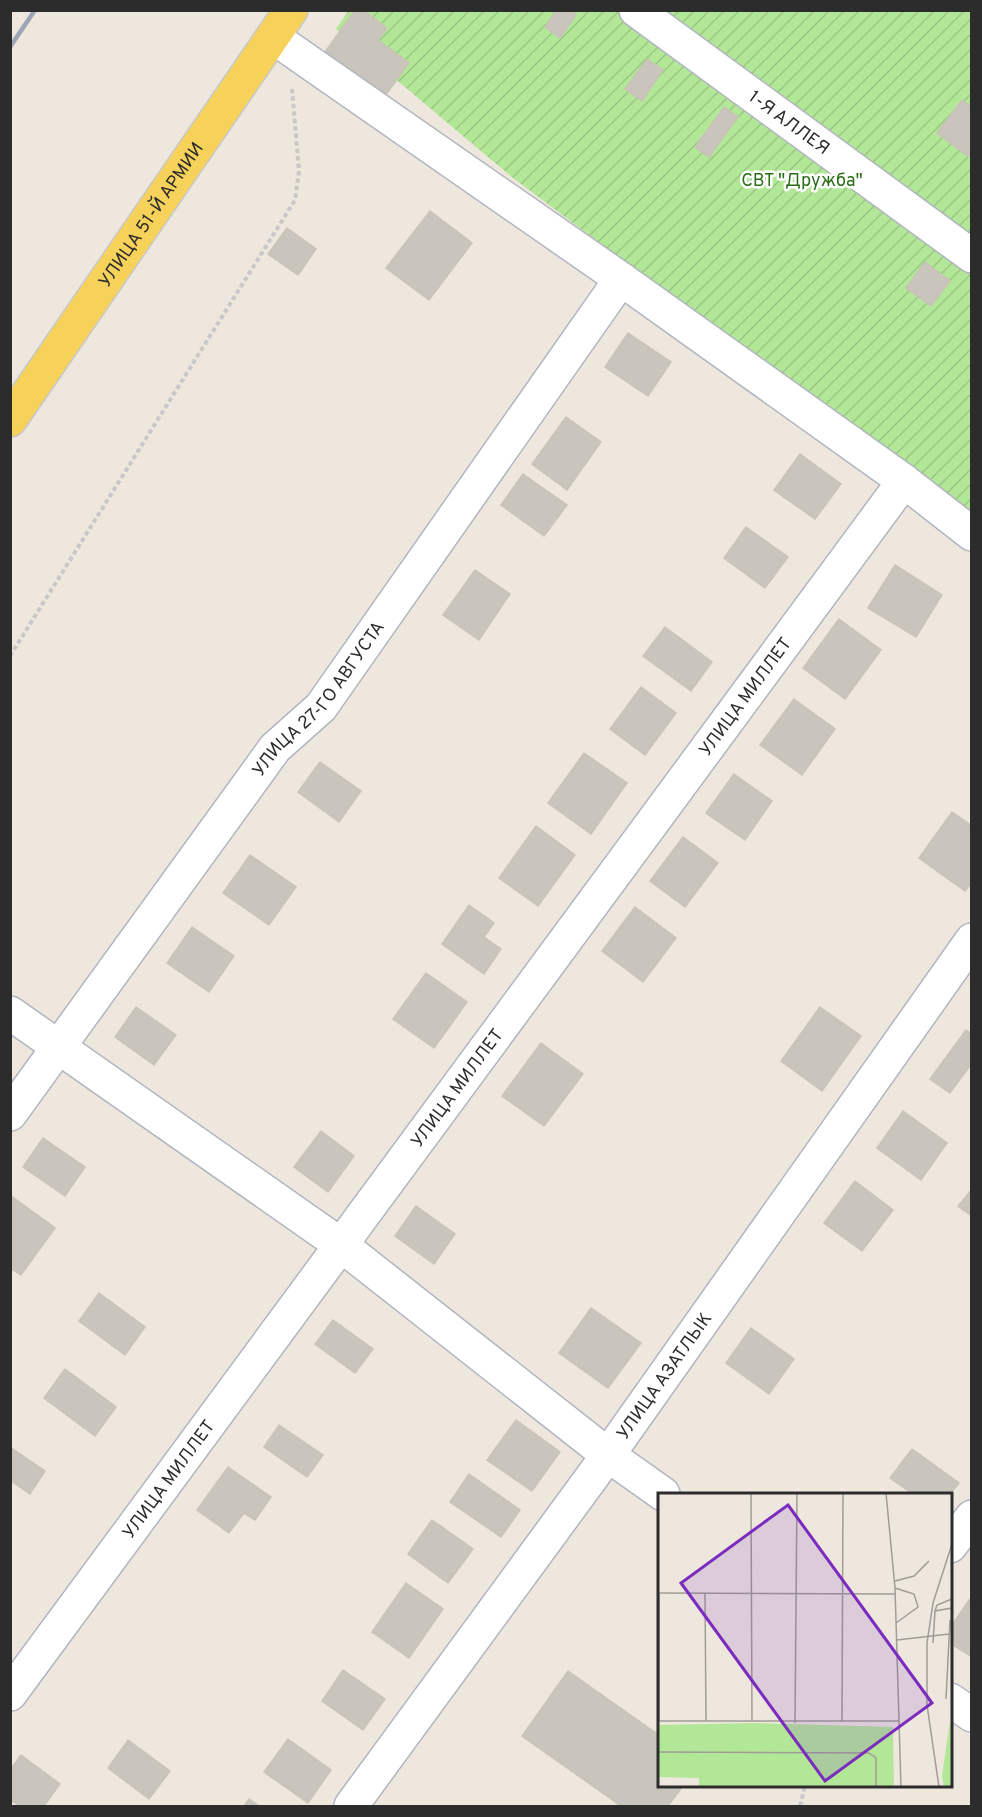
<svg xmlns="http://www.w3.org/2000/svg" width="982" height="1817" viewBox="0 0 982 1817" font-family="Overpass,sans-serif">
	<defs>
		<pattern id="garden-furrows" width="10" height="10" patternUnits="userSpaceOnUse" patternTransform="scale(1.5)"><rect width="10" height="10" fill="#b3e798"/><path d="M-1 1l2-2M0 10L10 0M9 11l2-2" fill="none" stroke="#9ac683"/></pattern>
	</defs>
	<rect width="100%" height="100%" fill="#eee7de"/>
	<path fill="url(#garden-furrows)" d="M349,10L971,11V521L513,178L336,29Z"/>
	<g fill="#c9c5bc" stroke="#cac3b7" stroke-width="1.5">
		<path d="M355,10H363L387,28L378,40L409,63L385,96L325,52Z"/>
		<path d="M556,10H570L576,15L560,38L545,27Z"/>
		<path d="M647,59L663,70L642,101L625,89Z"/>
		<path d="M962,100L972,107V159L937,133Z"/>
		<path d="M724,107L738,117L709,157L695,147Z"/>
		<path d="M430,211L472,243L429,300L386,268Z"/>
		<path d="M287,228L316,249L298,275L268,254Z"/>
		<path d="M925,262L950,281L931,306L906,288Z"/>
		<path d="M628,333L671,362L648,396L605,367Z"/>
		<path d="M566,417L601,442L567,490L532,464Z"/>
		<path d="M800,454L841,484L815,519L774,490Z"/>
		<path d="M523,474L567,505L544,536L501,505Z"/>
		<path d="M746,527L788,557L765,588L724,558Z"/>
		<path d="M895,565L942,595L916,637L868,608Z"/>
		<path d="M475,570L510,594L479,640L443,615Z"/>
		<path d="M839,619L881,650L845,699L803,668Z"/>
		<path d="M665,627L712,662L691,691L643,656Z"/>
		<path d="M641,687L676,713L645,755L610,729Z"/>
		<path d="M794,699L835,729L802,775L760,745Z"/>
		<path d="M584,753L627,783L591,834L548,803Z"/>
		<path d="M320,762L361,791L339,822L298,792Z"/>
		<path d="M734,774L772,801L745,840L706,813Z"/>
		<path d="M952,812L972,826V882L965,891L919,858Z"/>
		<path d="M536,826L575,855L538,906L499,878Z"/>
		<path d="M683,837L718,863L685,907L650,881Z"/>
		<path d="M250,855L296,887L269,925L223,893Z"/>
		<path d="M469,905L494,923L484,937L501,949L484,974L442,944Z"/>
		<path d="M635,907L676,938L643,982L602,951Z"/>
		<path d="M192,927L234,956L209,992L167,963Z"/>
		<path d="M426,973L467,1002L434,1048L393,1019Z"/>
		<path d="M136,1007L176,1035L154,1065L115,1037Z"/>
		<path d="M820,1007L861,1036L822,1091L781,1061Z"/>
		<path d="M966,1030L972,1034V1063L950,1093L930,1079Z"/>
		<path d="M541,1043L583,1074L544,1126L502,1096Z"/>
		<path d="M903,1111L947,1143L921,1180L877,1148Z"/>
		<path d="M321,1131L354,1156L328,1192L294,1167Z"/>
		<path d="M43,1138L85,1167L65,1196L23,1167Z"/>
		<path d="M855,1181L893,1210L862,1251L824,1223Z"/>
		<path d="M972,1189V1216L958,1206Z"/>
		<path d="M10,1195L55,1228L21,1275L10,1268Z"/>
		<path d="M416,1206L455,1234L434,1264L395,1236Z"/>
		<path d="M99,1293L145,1327L125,1355L79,1321Z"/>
		<path d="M591,1308L641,1343L608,1388L559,1353Z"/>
		<path d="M333,1320L373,1349L355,1373L315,1344Z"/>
		<path d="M751,1328L794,1359L769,1394L726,1363Z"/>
		<path d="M65,1369L116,1407L95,1436L44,1398Z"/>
		<path d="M516,1420L560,1452L532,1491L487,1460Z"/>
		<path d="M279,1425L323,1455L307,1477L264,1447Z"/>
		<path d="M10,1447L45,1471L30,1494L10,1480Z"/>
		<path d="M912,1449L959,1483L950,1494H913L890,1478Z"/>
		<path d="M228,1467L271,1497L255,1520L244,1513L229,1533L197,1510Z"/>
		<path d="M469,1474L520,1510L501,1537L450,1502Z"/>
		<path d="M432,1520L473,1549L448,1583L408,1554Z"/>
		<path d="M406,1583L443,1609L409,1658L372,1632Z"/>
		<path d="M970,1599L972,1601V1657L950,1643V1628Z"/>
		<path d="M343,1670L385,1699L363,1730L322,1701Z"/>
		<path d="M568,1671L660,1736V1786H683L668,1806H621L522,1736Z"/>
		<path d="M288,1739L331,1770L308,1803L264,1772Z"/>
		<path d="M128,1740L170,1771L149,1799L108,1768Z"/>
		<path d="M21,1755L60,1784L44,1806H20L10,1800V1770Z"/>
		<path d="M249,1799L259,1806H244Z"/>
	</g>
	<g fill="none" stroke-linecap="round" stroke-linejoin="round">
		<defs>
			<g id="minor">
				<path id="s1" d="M636,10L972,256"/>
				<path d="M273,37L621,279L904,481L972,534"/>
				<path d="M10,1013L341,1245L608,1455L663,1494"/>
				<path id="s2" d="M10,1114L275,748L321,707L621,279"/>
				<path d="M950,1546L972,1517"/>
				<path id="s3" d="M10,1694L904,481"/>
				<path d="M950,1700L972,1715"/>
				<path id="s4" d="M351,1806L608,1455L972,940"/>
			</g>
			<g id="major">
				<path id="s5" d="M10,420L291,10"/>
			</g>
		</defs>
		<use href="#minor" stroke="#b2b5c0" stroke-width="36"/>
		<use href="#major" stroke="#c8c8c8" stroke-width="36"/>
		<g stroke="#c8c8c8" stroke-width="4" stroke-dasharray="4.5 3" stroke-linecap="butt">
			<path d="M10,656L295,200L299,171L292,88"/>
			<path d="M800,1806L805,1786"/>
		</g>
		<use href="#minor" stroke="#fff" stroke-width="33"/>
		<use href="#major" stroke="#f7d25a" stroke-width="33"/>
		<path stroke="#a0a4b7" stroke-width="4.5" d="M10,47L35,10"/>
	</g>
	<g text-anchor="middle" stroke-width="5" stroke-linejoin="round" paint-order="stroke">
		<g font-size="18" fill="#2c2c2c" stroke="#fff">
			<text dy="6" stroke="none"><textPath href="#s1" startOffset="190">1-Я АЛЛЕЯ</textPath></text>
			<text dy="6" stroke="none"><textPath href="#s5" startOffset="249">УЛИЦА 51-Й АРМИИ</textPath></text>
			<text dy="6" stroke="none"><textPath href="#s3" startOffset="1239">УЛИЦА МИЛЛЕТ</textPath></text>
			<text dy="6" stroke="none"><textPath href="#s2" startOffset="518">УЛИЦА 27-ГО АВГУСТА</textPath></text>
			<text dy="6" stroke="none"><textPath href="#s3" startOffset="753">УЛИЦА МИЛЛЕТ</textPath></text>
			<text dy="6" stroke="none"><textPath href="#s4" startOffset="532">УЛИЦА АЗАТЛЫК</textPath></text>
			<text dy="6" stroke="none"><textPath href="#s3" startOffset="267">УЛИЦА МИЛЛЕТ</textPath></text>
		</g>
		<g font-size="18" fill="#2a6e17" stroke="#fff">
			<text x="802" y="186">СВТ "Дружба"</text>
		</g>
	</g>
	<g transform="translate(658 1493)">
		<rect width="294" height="294" fill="#eee7de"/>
		<path d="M292,228L294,294H286L284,283Z" fill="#b3e798"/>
		<path d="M96,230L235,234L236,294H41V285L0,284V232Z" fill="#b3e798"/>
		<path fill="none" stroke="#a09c97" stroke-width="1.5" d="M93,0L94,228M228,0L237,95L243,294M237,88L256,83L271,68M237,95L256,101L260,114L238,130M0,100L237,101M1,100V228M47,100L48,228M277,118L279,112L294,106M239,147L291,141M275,150L277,118L294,115M288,206L292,127M0,228H241M184,229L185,0M137,230L139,0M0,259L211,260L218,265V294M281,294L269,212V150L275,110L294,51"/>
		<path fill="#7b2cbf" fill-opacity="0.15" stroke="#7b2cbf" stroke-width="3" d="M130,12L274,210L167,288L23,90Z"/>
		<rect width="294" height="294" fill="none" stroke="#2c2c2c" stroke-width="3"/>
	</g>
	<rect width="982" height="1817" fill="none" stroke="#2c2c2c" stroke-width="24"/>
</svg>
